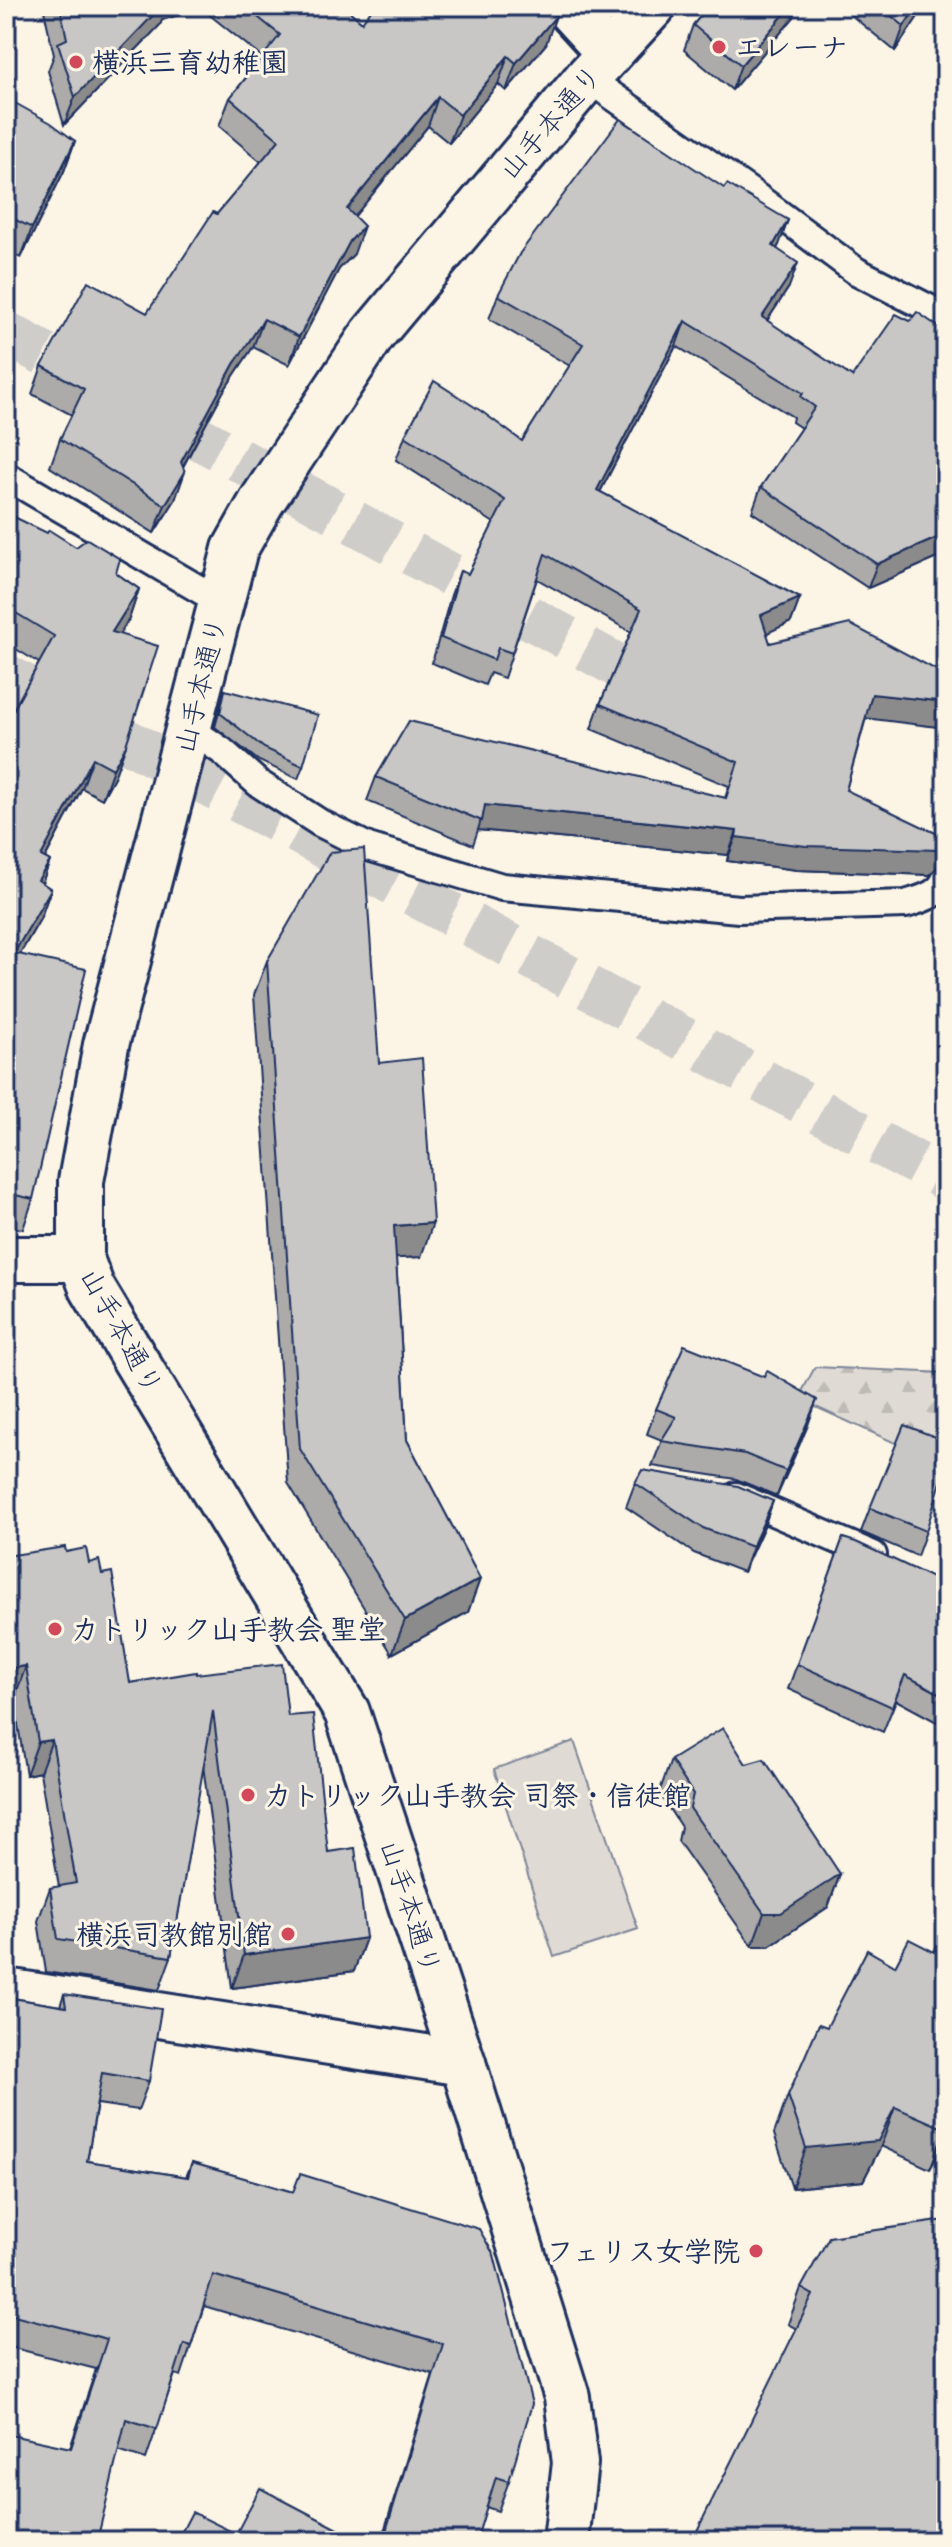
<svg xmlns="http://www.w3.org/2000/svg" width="952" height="2547" viewBox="0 0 952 2547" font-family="Caveat,'Klee One',sans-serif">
	<defs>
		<pattern id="forest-firs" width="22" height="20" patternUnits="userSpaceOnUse" patternTransform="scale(2)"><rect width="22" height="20" fill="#dfdbd4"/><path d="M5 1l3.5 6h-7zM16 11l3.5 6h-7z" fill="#bfbcb8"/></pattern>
	</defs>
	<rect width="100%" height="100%" fill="#fcf5e5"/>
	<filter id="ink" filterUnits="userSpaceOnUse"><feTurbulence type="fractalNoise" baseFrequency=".0125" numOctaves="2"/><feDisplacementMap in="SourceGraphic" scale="16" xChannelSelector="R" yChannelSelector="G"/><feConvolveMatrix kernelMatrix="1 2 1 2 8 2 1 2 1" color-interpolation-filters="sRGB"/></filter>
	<g filter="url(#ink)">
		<path fill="#dfdbd4" stroke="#7d8599" stroke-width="2" d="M574,1741L638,1929L554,1957L494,1769Z"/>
		<path fill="url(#forest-firs)" stroke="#7d8599" stroke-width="2" d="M815,1367L946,1373V1466L798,1399Z"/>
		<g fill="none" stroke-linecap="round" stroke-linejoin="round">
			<g stroke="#cfcdca" stroke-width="44" stroke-dasharray="44 22" stroke-linecap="butt">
				<path d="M6,333L668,693"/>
				<path d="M6,676L946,1179"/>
			</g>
			<defs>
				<g id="service">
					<path d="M587,78L750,192L856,271L946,317"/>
					<path d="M6,476L221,602"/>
					<path d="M190,729L222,751L258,783L320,823L368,847L502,887L739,909L906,904C921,899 940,895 946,878"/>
					<path d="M736,1496L873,1555"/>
				</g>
				<g id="minor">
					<path d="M566,6L609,53"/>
					<path d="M6,1259H81"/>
					<path d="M6,1991L463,2063"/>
				</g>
				<path id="tertiary" d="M566,2541L575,2463L567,2397L463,2063L347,1712L92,1288L81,1259V1181L106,1045L235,549L262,501L373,334L587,78L653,6"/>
			</defs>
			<use href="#service" stroke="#1b2f5e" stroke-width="32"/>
			<use href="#minor" stroke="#1b2f5e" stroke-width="50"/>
			<use href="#tertiary" stroke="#1b2f5e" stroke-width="50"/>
			<use href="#service" stroke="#fcf5e5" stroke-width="26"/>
			<use href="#minor" stroke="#fcf5e5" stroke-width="44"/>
			<use href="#tertiary" stroke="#fcf5e5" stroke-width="44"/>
		</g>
		<g fill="#acabaa" stroke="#1b2f5e" stroke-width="2">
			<path d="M43,6H343L362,22L546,44L506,91L498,84L449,143L428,126L354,216V254L339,269L289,365L253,347L223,392L183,467L175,500L154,533L50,467L60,439L72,415L32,394L42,366L147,313L217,214L261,162L219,126L230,98L262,57L201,8L162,20L160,25L64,125L48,71L54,55Z"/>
			<path d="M709,6H797L794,17L732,90L684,50L693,25Z"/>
			<path d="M840,6H925L895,51Z"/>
			<path d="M6,98L75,141L64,171L21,258L6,251Z"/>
			<path d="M724,188L788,220L777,249L789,287L767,321L852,377L910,321L946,332V554L868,588L752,512L761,487L801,428L792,422L793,417L676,346L600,492L800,598L791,622L766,633L770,643L866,718L846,790L940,864L930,875L797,870L727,861L728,855L478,830L473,845L367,801L376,777L725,798L729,786L591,729L600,704L631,632L537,579L504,678L490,673L485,685L432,663L451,595L460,571L468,574L494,523L396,460L405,436L522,441L570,366L489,319L498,295Z"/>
			<path d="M6,513L116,573L139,589L129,619L119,634L115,775L102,799L82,788L45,858L50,861L42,883L51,889L40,919L20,954L33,1199L23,1229L6,1226V723L39,663L6,643Z"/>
			<path d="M225,690L303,766L298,779L259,761L215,727Z"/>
			<path d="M267,961L379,1063L421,1257L396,1258L407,1440L480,1579L468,1612L392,1654L288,1483L254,995Z"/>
			<path d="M656,1409L808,1425L777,1496L736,1479L652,1466L662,1440L647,1434Z"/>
			<path d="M635,1483L773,1501L764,1526L743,1572L694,1553L626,1507Z"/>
			<path d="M870,1508L926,1531L917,1556L861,1532Z"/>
			<path d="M843,1538L946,1584V1727L896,1700L883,1732L788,1689Z"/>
			<path d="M66,1552L89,1563L102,1574L130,1683L196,1674L288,1716L328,1852L366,1938L354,1971L232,1988L203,1765L171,1957L159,1990L46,1972L38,1921L50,1888L59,1887L40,1772L26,1775L14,1699L6,1700V1556Z"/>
			<path d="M671,1760L746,1764L840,1874L828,1907L769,1946H752L678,1841L681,1827L659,1793Z"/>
			<path d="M946,1928V2151L941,2149L930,2169L881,2146L863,2181L792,2188L774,2134L788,2095L827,2027L895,1966L934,1952Z"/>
			<path d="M64,1994L149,2081L138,2110L97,2104L87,2161L186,2177L192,2163L293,2192L479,2229L509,2481L498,2511L486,2507L476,2541H381L433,2374L204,2306L191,2346L181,2376L175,2374L146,2459L118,2450L70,2448L96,2369L6,2346V1997L60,2006Z"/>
			<path d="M946,2220L797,2329L788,2324L801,2288Z"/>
		</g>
		<g fill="#8c8b8b" stroke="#1b2f5e" stroke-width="2">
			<path d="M134,6H202L201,8L162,20L160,25L64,125L75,97Z"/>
			<path d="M791,6H797L794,17L732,90L741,65Z"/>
			<path d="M917,6H925L895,51L904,26Z"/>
			<path d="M556,16L546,44L506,91L516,63Z"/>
			<path d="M508,56L498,84L449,143L460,115Z"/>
			<path d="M438,97L428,126L337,238L347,209Z"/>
			<path d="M75,141L64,171L21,258L32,228Z"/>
			<path d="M788,220L779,245L764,270L773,246Z"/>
			<path d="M364,226L354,254L339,269L289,365L299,337L350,241Z"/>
			<path d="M798,263L789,287L753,342L762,317Z"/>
			<path d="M264,319L253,347L223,392L170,490L181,462L234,364Z"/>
			<path d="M685,321L676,346L588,515L597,490Z"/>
			<path d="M185,472L175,500L154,533L165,505Z"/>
			<path d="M946,534V554L868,588L877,564Z"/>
			<path d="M139,589L129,619L102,662L112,632Z"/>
			<path d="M800,598L791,622L752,640L761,615Z"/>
			<path d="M872,694L946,702V728L864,718Z"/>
			<path d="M126,745L115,775L102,799L113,769Z"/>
			<path d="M93,758L82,788L30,886L41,856Z"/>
			<path d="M485,805L737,831L728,855L478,830Z"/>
			<path d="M736,837L946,842V847L940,864L930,875L797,870L727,861Z"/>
			<path d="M50,861L39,891L38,880Z"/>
			<path d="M51,889L40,919L6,978L14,953Z"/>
			<path d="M433,1223L421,1257L382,1259L394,1226Z"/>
			<path d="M817,1400L808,1425L777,1496L786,1471Z"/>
			<path d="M773,1501L764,1526L743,1572L752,1547Z"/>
			<path d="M480,1579L468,1612L392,1654L405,1620Z"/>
			<path d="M26,1666L14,1699L6,1700V1669Z"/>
			<path d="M52,1740L40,1772L26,1775L38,1742Z"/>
			<path d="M840,1874L828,1907L769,1946H752L764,1913Z"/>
			<path d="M366,1938L354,1971L232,1988L244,1955Z"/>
			<path d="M895,2107L881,2146L863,2181L792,2188L806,2148Z"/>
			<path d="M946,2127V2135L941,2149L930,2169Z"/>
		</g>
		<g fill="#c8c7c6" stroke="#1b2f5e" stroke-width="2">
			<path d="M60,6H136L137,11L149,6H162L75,97L58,43L67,39Z"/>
			<path d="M244,6H343L362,22L374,6H546L556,16L516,63L508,56L460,115L438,97L347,209L364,226L350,241L299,337L264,319L234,364L181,462L185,472L165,505L60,439L84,389L42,366L88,281L147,313L213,212L217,214L279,140L230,98L280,35Z"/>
			<path d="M709,6H791L741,65L693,25Z"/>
			<path d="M879,6H917L904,26Z"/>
			<path d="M6,98L51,123L75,141L32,228L12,218L6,230Z"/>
			<path d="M620,119L724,188L727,184L788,220L773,246L798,263L762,317L852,377L896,314L910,321L917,312L946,332V534L877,564L761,487L815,407L801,397L803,393L685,321L597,490L800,598L761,615L770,643L850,624L946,675V702L872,694L846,790L946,838V842L939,850L806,846L736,837L737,831L485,805L482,821L376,777L409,721L726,798L738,762L600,704L641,609L545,554L512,653L498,648L494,660L441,638L460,571L468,574L505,500L405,436L434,381L481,411L522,441L583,344L498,295L520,253Z"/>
			<path d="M6,513L47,533L49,530L76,547L87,539L120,559L116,573L139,589L112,632L158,646L126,745L113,769L93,758L41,856L50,861L38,880L51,889L14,953L86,969L33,1199L6,1193V723L54,636L6,607Z"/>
			<path d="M225,690L318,715L303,766L264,748L220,713Z"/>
			<path d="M364,849L379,1063L422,1058L433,1223L394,1226L407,1440L480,1579L405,1620L300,1449L267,961L330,852Z"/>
			<path d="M684,1345L764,1377L767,1371L817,1400L786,1471L745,1454L661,1441L676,1417L656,1409Z"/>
			<path d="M904,1425L946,1441V1465L926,1531L870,1508Z"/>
			<path d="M642,1470L738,1486L773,1501L752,1547L703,1528L635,1483Z"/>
			<path d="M843,1538L856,1542L946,1584V1697L905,1675L892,1707L797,1664Z"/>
			<path d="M65,1547L66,1552L86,1548L89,1563L99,1560L102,1574L112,1572L130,1683L196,1672V1674L282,1664L288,1716L313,1714L328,1852L355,1848L366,1938L244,1955L213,1711L171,1957L58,1939L50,1888L76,1883L52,1740L38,1742L26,1666L6,1669V1556Z"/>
			<path d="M723,1728L746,1764L764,1759L840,1874L781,1913H764L690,1808L693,1794L671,1760Z"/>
			<path d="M946,1928V2127L945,2129L895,2107L878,2141L806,2148L788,2095L819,2024L827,2027L867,1950L895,1966L909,1939L934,1952Z"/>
			<path d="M64,1994L161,2009L149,2081L102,2073L87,2161L188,2177L192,2163L293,2192L300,2174L479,2229L494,2255L532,2404L509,2481L496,2477L476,2541H383L443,2344L213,2275L191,2346L184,2344L157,2429L126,2419L97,2541H6V2434L71,2448L107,2339L6,2313V1997L66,2007Z"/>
			<path d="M946,2220V2541H692L813,2295L801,2288L829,2237Z"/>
			<path d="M260,2488L361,2541H177L192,2512L236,2534Z"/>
		</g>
	</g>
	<g fill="#d1495b" stroke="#fcf5e5" stroke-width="3">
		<circle cx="719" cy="47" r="8"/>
		<circle cx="76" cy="62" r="8"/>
		<circle cx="55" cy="1629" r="8"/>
		<circle cx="248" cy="1795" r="8"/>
		<circle cx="288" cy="1934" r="8"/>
		<circle cx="756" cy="2251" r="8"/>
	</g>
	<g text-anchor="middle" stroke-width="6" stroke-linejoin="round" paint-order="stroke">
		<g font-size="28" font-weight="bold" fill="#1b2f5e" stroke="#fcf5e5" text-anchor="start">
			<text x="735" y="57">エレーナ</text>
			<text x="92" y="72">横浜三育幼稚園</text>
			<text x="71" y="1639">カトリック山手教会 聖堂</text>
			<text x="264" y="1805">カトリック山手教会 司祭・信徒館</text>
			<text x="272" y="1944" text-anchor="end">横浜司教館別館</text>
			<text x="740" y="2261" text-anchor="end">フェリス女学院</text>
		</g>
		<g font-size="28" fill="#1b2f5e" stroke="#fcf5e5">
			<text transform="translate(550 122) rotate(-49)" y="10">山手本通り</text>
			<text transform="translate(200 685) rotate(-76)" y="10">山手本通り</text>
			<text transform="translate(122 1331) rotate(61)" y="10">山手本通り</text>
			<text transform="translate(411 1907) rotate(72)" y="10">山手本通り</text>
		</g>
	</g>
	<rect width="952" height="2547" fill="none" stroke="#fcf5e5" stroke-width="32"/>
	<rect x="16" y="16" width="920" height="2515" fill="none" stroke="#1b2f5e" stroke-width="3" filter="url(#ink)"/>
</svg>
